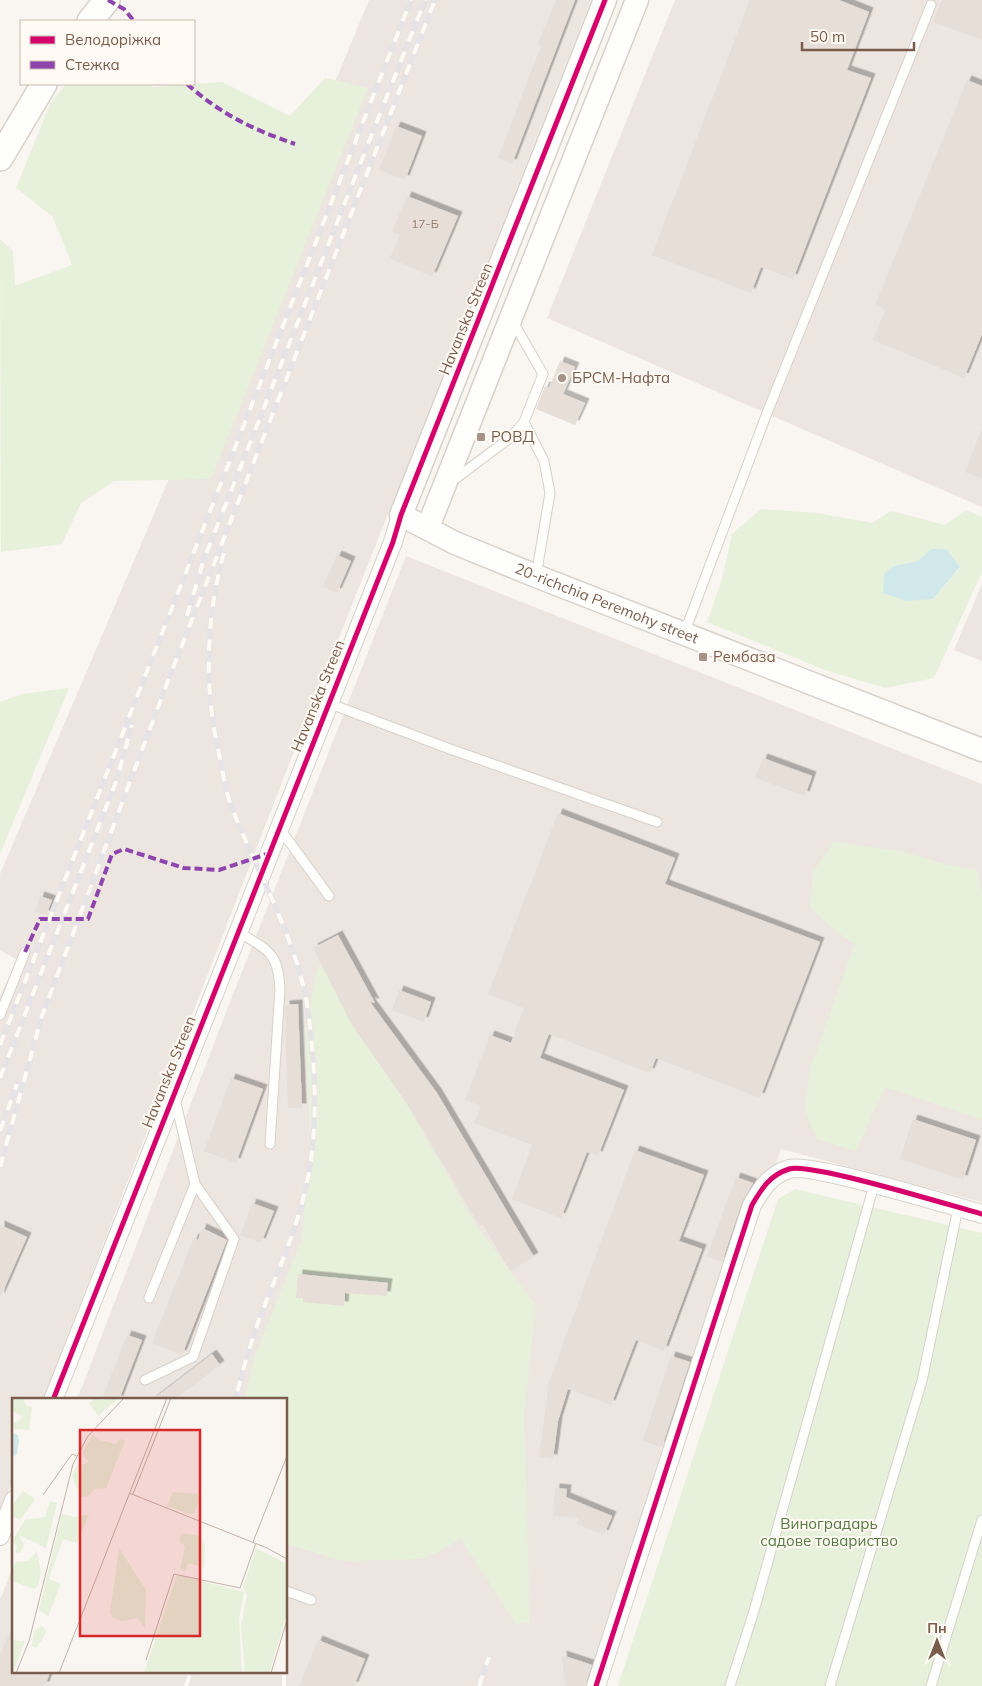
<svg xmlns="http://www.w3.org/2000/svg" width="982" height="1686" viewBox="0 0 982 1686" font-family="Mulish,sans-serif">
	<defs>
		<filter id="shadow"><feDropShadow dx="4.5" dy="-4.5" stdDeviation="0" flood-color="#0004"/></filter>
	</defs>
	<rect width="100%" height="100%" fill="#f9f5f0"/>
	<g fill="#ede5e0">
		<path d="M369,0H591L284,777L43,1400H14V1477L0,1512V996L17,960L0,950V874L213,376Z"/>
		<path d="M675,0H982V507L547,318Z"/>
		<path d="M406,556L982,784V1202L781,1149L603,1686H0V1600L14,1564V1672H286V1400H77L230,1002Z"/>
		<path d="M982,584V661L954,650Z"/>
	</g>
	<g fill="#e7f0db" fill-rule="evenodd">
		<path d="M325,78L368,88L211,479L114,481L81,503L62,544L1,552L0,239L13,251L15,286L72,265L53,217L16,188L50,104L66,84H149L152,87L222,82L290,116Z"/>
		<path d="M761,509L817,513L872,523L891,511L945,525L966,510L982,517V572L934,678L885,688L825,670L707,622L722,579L732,534ZM931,549L960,568L933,599L894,566L918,561Z"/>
		<path d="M69,688L0,854V702L22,694Z"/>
		<path d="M834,842L901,851L944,864L977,870L982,896V1120L885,1087L856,1151L817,1139L804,1110L811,1066L855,944L834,930L810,908L813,871Z"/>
		<path d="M321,964L407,1105L475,1223L536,1306L524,1414L530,1623L516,1624L461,1539L424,1559L343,1561L286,1544V1400H245L254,1358L301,1242L311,1149L305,1032L317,971Z"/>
		<path d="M795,1189L982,1233V1686H618L778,1199Z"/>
	</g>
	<path fill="#d0e8ea" d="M931,549H946L960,567L933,599L906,601L883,593L884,574L894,566L918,561Z"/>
	<g fill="#e6ded7" filter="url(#shadow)">
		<path d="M556,0H575L512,164L498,158L541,46L538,44Z"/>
		<path d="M750,0H839L869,12L847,70L871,78L793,279L761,267L751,293L652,255Z"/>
		<path d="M942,0H982V40L933,22Z"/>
		<path d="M967,80L982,86V334L964,378L873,340L885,310L875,305Z"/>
		<path d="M396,126L422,136L405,180L379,170Z"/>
		<path d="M407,196L458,216L432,277L390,258L400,235L392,231Z"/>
		<path d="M560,361L575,367L563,394L585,403L575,425L536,409L545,386L549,388Z"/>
		<path d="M981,431H982V479L965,472Z"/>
		<path d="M337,555L351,561L337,593L323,587Z"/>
		<path d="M763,758L812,776L805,796L755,778Z"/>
		<path d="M558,813L675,858L665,884L820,942L760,1098L656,1058L650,1073L549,1034L540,1058L624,1090L598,1156L587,1152L561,1218L512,1199L532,1145L474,1123L481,1106L465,1100L490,1035L511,1043L524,1008L488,994Z"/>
		<path d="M40,896L52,900L46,915L35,911Z"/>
		<path d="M338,935L375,1003L370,1002L437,1093L534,1257L510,1271L483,1225H479L410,1108L352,1025L313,948Z"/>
		<path d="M399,990L431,1002L424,1022L392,1010Z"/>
		<path d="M298,1004L302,1108H288L285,1005Z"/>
		<path d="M231,1078L263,1089L236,1163L204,1151Z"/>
		<path d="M913,1119L976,1140L963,1180L900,1159Z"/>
		<path d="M635,1150L704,1175L679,1241L702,1249L664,1351L636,1340L611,1405L568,1389L558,1421L553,1459L539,1457L549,1382Z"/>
		<path d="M736,1177L753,1183L742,1202L722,1262L707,1256Z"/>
		<path d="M252,1203L274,1211L261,1243L240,1235Z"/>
		<path d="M0,1225L27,1237L0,1298Z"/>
		<path d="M202,1228L227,1240L182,1355L152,1343L194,1238L198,1240Z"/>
		<path d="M298,1274L388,1283L386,1296L345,1293L344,1306L303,1302V1298H296Z"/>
		<path d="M127,1335L142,1340L119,1400H112L103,1396Z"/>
		<path d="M212,1354L220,1365L174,1400H152Z"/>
		<path d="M671,1356L690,1362L662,1447L643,1441Z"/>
		<path d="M555,1488L567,1489L566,1497L612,1516L604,1535L577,1524L579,1518L553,1516Z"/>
		<path d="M14,1622V1672H50L45,1686H0V1655Z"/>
		<path d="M318,1640L365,1659L354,1686H299Z"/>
		<path d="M562,1655L592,1665L585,1686H567L564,1678Z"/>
	</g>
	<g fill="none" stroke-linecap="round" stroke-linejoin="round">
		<defs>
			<g id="service">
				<path d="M512,320L543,374L524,422L544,461L550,493L536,576"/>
				<path d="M451,482L510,438L524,422"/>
				<path d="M684,634L767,413L931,5"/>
				<path d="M328,703L450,749L657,822"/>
				<path d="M280,829L329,896"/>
				<path d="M239,932C268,951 278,951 280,989L270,1144"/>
				<path d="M0,1015L25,952"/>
				<path d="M149,1298L195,1184"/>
				<path d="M145,1380L193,1357L234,1239L195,1184L175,1099"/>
				<path d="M286,1591L311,1600"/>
				<path d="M730,1686L754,1611L874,1185"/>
				<path d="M830,1686L922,1381L958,1208"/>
				<path d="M931,1686L982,1520"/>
			</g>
			<g id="minor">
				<path d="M53,1400L393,542L401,515"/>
				<path d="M0,1536L14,1500"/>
				<path d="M596,1686L752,1205C762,1188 770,1175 789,1169C810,1162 952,1206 982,1214"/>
			</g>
			<g id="tertiary">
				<path id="s1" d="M605,0L401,515L455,543L536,576L982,750"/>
				<path d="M428,527L637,0"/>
			</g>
			<g id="secondary">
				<path d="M90,21L107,0"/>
				<path d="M0,158L44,84"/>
			</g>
		</defs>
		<use href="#service" stroke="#d7d1cb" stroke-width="11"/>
		<use href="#minor" stroke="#d7d1cb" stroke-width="20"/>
		<use href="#tertiary" stroke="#d7d1cb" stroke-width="25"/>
		<use href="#secondary" stroke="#d9d2cb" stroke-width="28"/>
		<use href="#service" stroke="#fefefd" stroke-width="9"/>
		<use href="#minor" stroke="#fefefd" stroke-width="18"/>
		<use href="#tertiary" stroke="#fefefd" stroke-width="22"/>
		<use href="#secondary" stroke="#fefefd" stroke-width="25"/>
		<defs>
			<g id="rail">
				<path d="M224,553C206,617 204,685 218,749C223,771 225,793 234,813C259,875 299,945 308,1011C316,1070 319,1133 305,1191C295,1235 275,1277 259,1320C250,1346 242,1373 235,1400"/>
				<path d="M187,616L203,562L425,0"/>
				<path d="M0,1045L411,0"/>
				<path d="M0,1078L116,782L132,725"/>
				<path d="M0,1131L17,1084"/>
				<path d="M0,1167L42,1016L166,686L435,0"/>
				<path d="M186,1686L191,1672"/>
				<path d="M284,1686V1672"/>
				<path d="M479,1686L489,1657"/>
			</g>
		</defs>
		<use href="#rail" stroke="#e6e3e7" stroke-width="5.5"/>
		<use href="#rail" stroke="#fffaf3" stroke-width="4" stroke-dasharray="11" stroke-linecap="butt"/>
		<g stroke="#8e44ad" stroke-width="4" stroke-dasharray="8 4" stroke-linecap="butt">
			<path d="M108,0L124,9L134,21"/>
			<path d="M187,84C222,115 252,129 295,144"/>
			<path d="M25,952L40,919H88L112,854L124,849L184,868L219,870L270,853"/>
		</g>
		<defs>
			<g id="cycleway">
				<path d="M53,1400L393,542L401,515L605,0"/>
				<path d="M596,1686L752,1205C762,1188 770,1175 789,1169C810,1162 952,1206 982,1214"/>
			</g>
		</defs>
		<use href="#cycleway" stroke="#fffaf3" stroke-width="8"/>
		<use href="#cycleway" stroke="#d6006c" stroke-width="5"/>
	</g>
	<g fill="#a69286" stroke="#fffaf3" stroke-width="2">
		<circle cx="562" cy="378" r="5"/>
		<rect x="476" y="432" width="10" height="10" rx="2.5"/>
		<rect x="698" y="652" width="10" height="10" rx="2.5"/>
	</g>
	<g text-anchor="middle" stroke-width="4" stroke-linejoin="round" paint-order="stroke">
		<g font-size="12" fill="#977e72">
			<text x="425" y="228">17-Б</text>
		</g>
		<g font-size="15" fill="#7a5c4d" stroke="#fffaf3">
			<text transform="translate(466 319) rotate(-68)" y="5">Havanska Streen</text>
			<text dy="5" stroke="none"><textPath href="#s1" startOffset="778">20-richchia Peremohy street</textPath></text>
			<text transform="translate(318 696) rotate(-68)" y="5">Havanska Streen</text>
			<text transform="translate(169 1072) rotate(-68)" y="5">Havanska Streen</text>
		</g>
		<g font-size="15" fill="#7a5c4d" stroke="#fffaf3" text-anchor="start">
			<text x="572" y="383">БРСМ-Нафта</text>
			<text x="491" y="442">РОВД</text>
			<text x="713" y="662">Рембаза</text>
		</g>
		<g font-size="15" fill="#537a41" stroke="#fffaf3">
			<text x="829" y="1529">Виноградарь<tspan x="829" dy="17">садове товариство</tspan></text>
		</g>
	</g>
	<g transform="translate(12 1398)">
		<rect width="275" height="275" fill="#f9f5f0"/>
		<path d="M0,0H10L15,8L20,9L17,32L3,31L0,27L11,19L0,13ZM84,0L89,2L107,0L86,18L77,5ZM81,37L87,42L104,46L108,41L113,43L94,90L82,91L76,98L68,99L60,78L68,61L70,67L77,64L70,55ZM11,93L23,101L8,122L0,117V108ZM161,94L190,96L182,115L177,116L155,108ZM38,103L45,105L34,150L7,137L12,147L8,155L3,154L5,149L1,142L13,122L33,119ZM50,116L63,119L77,116L65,145L51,141L37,181L49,186L36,219L27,212ZM170,135L188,138L193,148L192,170L177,165L173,173L168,171L173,148L167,143ZM107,150L134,192L133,230L125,220L110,223L101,220L98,215ZM244,150L275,166V216L257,275H233L229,228L235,197L231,190ZM25,153L29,175L26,188L22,191L0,183V170L4,164L16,163ZM165,177L232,194L227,221L230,275H132ZM30,228L34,233L30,242L24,250L20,248L22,233ZM0,242L13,243L1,275H0Z" fill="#e7f0db"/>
		<path d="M0,35L6,37L7,43L5,56L0,60Z" fill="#d0e8ea"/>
		<path fill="none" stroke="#c2b3aa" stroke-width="1" d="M117,95L255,150L275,161M121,96L159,0M31,97L60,56L65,58M241,144L275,58M134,262L162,176L228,190L244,145M4,275L17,243L61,66L76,38L112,0M47,275L155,0M259,275L275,222"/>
		<path fill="#d62828" fill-opacity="0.15" stroke="#d62828" stroke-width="2.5" d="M68,32H188V238H68Z"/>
		<rect width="275" height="275" fill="none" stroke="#7a5c4d" stroke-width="2.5"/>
	</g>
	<rect x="20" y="20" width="175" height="65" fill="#fffaf3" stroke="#cabbb1"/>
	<rect x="30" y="36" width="25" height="8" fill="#d6006c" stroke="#cabbb1"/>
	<text x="65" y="45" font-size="15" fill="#7a5c4d">Велодоріжка</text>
	<rect x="30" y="61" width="25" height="8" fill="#8e44ad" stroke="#cabbb1"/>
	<text x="65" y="70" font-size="15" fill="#7a5c4d">Стежка</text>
	<g transform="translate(937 1641)" stroke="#fffaf3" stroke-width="4" paint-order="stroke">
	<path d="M0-4L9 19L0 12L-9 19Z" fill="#7a5c4d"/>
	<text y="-8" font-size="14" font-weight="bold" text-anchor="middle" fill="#7a5c4d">Пн</text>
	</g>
	<path d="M802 42v8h112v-8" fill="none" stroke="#7a5c4d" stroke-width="2.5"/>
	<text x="810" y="42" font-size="15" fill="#7a5c4d" stroke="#fffaf3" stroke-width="4" paint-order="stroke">50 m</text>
</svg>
